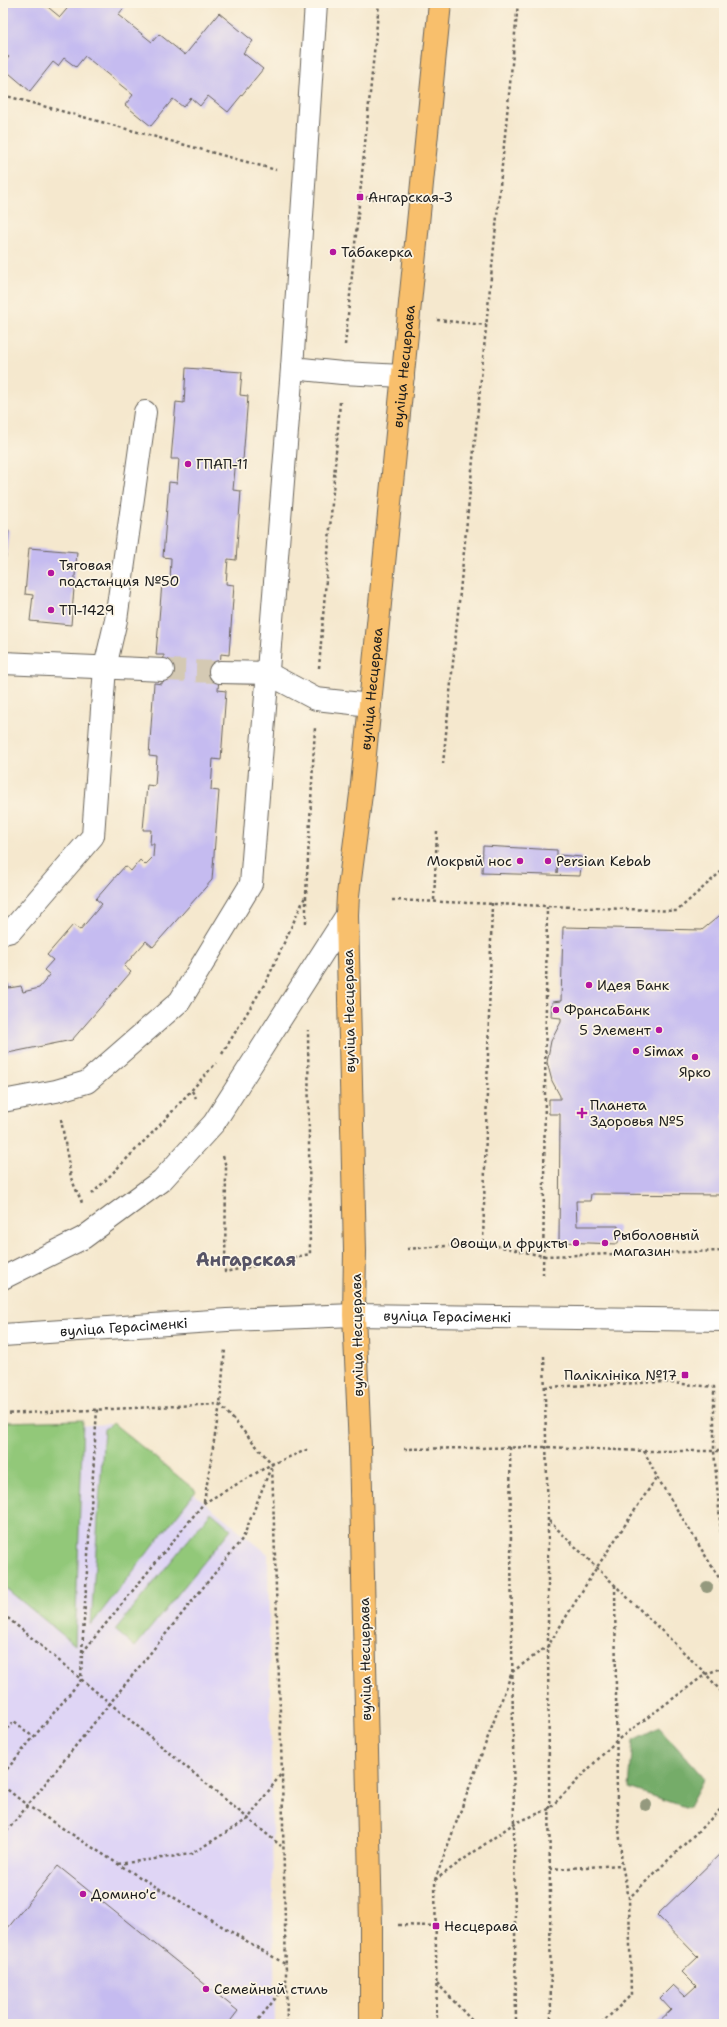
<svg xmlns="http://www.w3.org/2000/svg" width="727" height="2027" viewBox="0 0 727 2027" font-family="'Shantell Sans',sans-serif">
	<rect width="100%" height="100%" fill="#fcf5e5"/>
	<filter id="ink" filterUnits="userSpaceOnUse"><feTurbulence type="fractalNoise" baseFrequency=".025" numOctaves="2"/><feDisplacementMap in="SourceGraphic" scale="8" xChannelSelector="R" yChannelSelector="G"/><feConvolveMatrix kernelMatrix="1 2 1 2 8 2 1 2 1" color-interpolation-filters="sRGB"/></filter>
	<filter id="wash" filterUnits="userSpaceOnUse"><feTurbulence type="fractalNoise" baseFrequency=".012" numOctaves="4" result="noise"/><feDisplacementMap in="SourceGraphic" scale="16" xChannelSelector="R" yChannelSelector="G"/><feGaussianBlur stdDeviation="0.9" result="paint"/><feColorMatrix in="noise" values="0 0 0 0 0 0 0 0 0 0 0 0 0 0 0 0 0 1.4 0 .05"/><feComposite in="paint" operator="in"/></filter>
	<g filter="url(#wash)">
		<rect width="100%" height="100%" fill="#f5e8ce"/>
		<path fill="#dfd5f5" d="M109,1424L268,1554L275,2024H3V1430Z"/>
		<g fill="#92c879" stroke="#57724a">
			<path d="M83,1420L75,1645L3,1586V1422Z"/>
			<path d="M113,1423L196,1491L91,1625L104,1429Z"/>
			<path d="M211,1512L231,1529L135,1647L115,1630Z"/>
		</g>
		<path fill="#75ac69" stroke="#486442" d="M659,1727L704,1778L688,1808L629,1788L633,1740Z"/>
		<g id="blocks">
			<g fill="#c5bbf0">
				<path d="M3,3H43L60,17L72,3H128L118,15L152,42L159,34L185,55L219,13L253,41L243,53L263,69L228,112L208,96L200,106L191,98L183,107L173,99L151,126L125,105L133,95L85,56L76,67L64,58L58,66L53,62L30,91L3,68V64L9,57L3,53Z"/>
				<path d="M186,368L242,372L240,395L248,396L243,460L236,459L233,490L241,491L236,560L228,559L226,584L234,585L229,655L221,654L218,690L226,691L221,760L213,759L211,790L219,791L212,880L153,947L146,941L124,966L131,972L72,1040L3,1054V982L7,981L9,988L21,986L23,992L39,988L50,975L44,970L53,960L47,955L73,925L80,930L102,904L96,899L125,866L131,871L140,860L145,865L153,857L154,844H150L151,830H143L147,785L155,786L157,757L149,756L154,683L162,684L164,655H156L162,583L170,584L171,558L163,557L169,482L177,483L179,459H171L176,402L184,403Z"/>
				<path d="M3,529L9,530L4,571H3Z"/>
				<path d="M29,548L77,552L71,625L30,621L33,595L25,594Z"/>
				<path d="M483,846L557,850V873L559,855L582,857L580,876L482,873Z"/>
				<path d="M724,912V1195L591,1194L590,1201H576L577,1226H618V1244L559,1242L560,1114H549V1099H560V1096L552,1081L547,1062L551,1041L561,1022V1018L551,1017L552,1002L561,1001L563,927L702,930Z"/>
				<path d="M724,1850V2024H656L671,2010L660,1998L673,1985L685,1996L696,1986L682,1972L698,1957L657,1915Z"/>
				<path d="M58,1866L238,2011L228,2024H3V1934Z"/>
			</g>
		</g>
	</g>
	<g filter="url(#ink)">
		<use href="#blocks" fill-opacity="0" stroke="#68635a" stroke-width="1"/>
		<g fill="none" stroke-linecap="round" stroke-linejoin="round">
			<path stroke="#d4c9b3" stroke-width="22" stroke-dasharray="22 11" stroke-linecap="butt" d="M163,670L220,672"/>
			<defs>
				<g id="minor">
					<path d="M316,3L292,368L342,373L403,376"/>
					<path d="M3,663L163,670"/>
					<path d="M220,672L267,673L316,699L370,705"/>
					<path d="M3,933L11,931L93,836L105,667L116,620L145,412"/>
					<path d="M3,1101L56,1091L87,1082L180,1001L251,884L292,368"/>
					<path d="M3,1278L83,1238L162,1180L214,1123L347,915"/>
					<path id="s1" d="M3,1335L227,1320L354,1315L724,1320"/>
				</g>
				<g id="major">
					<path id="s2" d="M371,2024V1925L360,1447L354,1315L355,1251L347,915L348,895L361,794L440,3"/>
				</g>
			</defs>
			<use href="#minor" stroke="#68635a" stroke-width="24"/>
			<use href="#major" stroke="#68635a" stroke-width="24"/>
			<g stroke="#68635a" stroke-width="2.5" stroke-dasharray="3 3" stroke-linecap="butt">
				<path d="M3,95L276,170"/>
				<path d="M360,197L391,200"/>
				<path d="M437,320L486,325"/>
				<path d="M345,345L379,3"/>
				<path d="M319,668L340,402"/>
				<path d="M443,764L518,3"/>
				<path d="M392,900L677,911L724,869"/>
				<path d="M434,900L437,832"/>
				<path d="M492,903L483,1243L543,1256L724,1251"/>
				<path d="M306,923V895L315,727"/>
				<path d="M222,1054L267,980L305,897"/>
				<path d="M192,1091L196,1098"/>
				<path d="M61,1119L71,1178L82,1203"/>
				<path d="M223,1156L226,1167L225,1272L310,1254L308,1030"/>
				<path d="M92,1194L160,1125L216,1063"/>
				<path d="M407,1249L483,1243"/>
				<path d="M543,1275L547,907"/>
				<path d="M544,1356L548,1521V1646L551,2024"/>
				<path d="M545,1387L662,1382L714,1387V1451L724,1567"/>
				<path d="M220,1404L272,1464L282,1774L287,2024"/>
				<path d="M3,1414L220,1404"/>
				<path d="M510,1447L516,2024"/>
				<path d="M404,1449L546,1447L644,1451H724"/>
				<path d="M644,1451L657,1477L724,1586"/>
				<path d="M204,1502L220,1404L225,1349"/>
				<path d="M549,1521L706,1674L724,1695"/>
				<path d="M615,1585L617,1802L622,1865L629,1898L724,1806"/>
				<path d="M3,1614L281,1846"/>
				<path d="M82,1652L97,1409"/>
				<path d="M3,1734L14,1721L33,1737"/>
				<path d="M3,1774L81,1680L82,1653L204,1503L272,1464L309,1449"/>
				<path d="M3,1786L28,1806L118,1864L285,1964"/>
				<path d="M3,1836L243,1538L271,1467"/>
				<path d="M118,1864L191,1854L248,1819L281,1774"/>
				<path d="M550,1869L622,1865"/>
				<path d="M435,1880L513,1824L549,1809L616,1741L706,1674L724,1667"/>
				<path d="M398,1925L436,1926"/>
				<path d="M3,1931L5,1932"/>
				<path d="M437,1983L475,2024"/>
				<path d="M255,2024L286,1985"/>
				<path d="M437,2024L435,1880L512,1672L548,1646L597,1567L657,1477"/>
				<path d="M601,2024L631,1995L629,1898"/>
			</g>
			<use href="#minor" stroke="#fff" stroke-width="22"/>
			<use href="#major" stroke="#f8bf6c" stroke-width="22"/>
		</g>
		<g fill="#94997e">
			<circle cx="707" cy="1587" r="6"/>
			<circle cx="646" cy="1805" r="6"/>
		</g>
	</g>
	<g fill="#b5179e" stroke="#fcf5e5" stroke-width="1.5">
		<rect x="356" y="193" width="8" height="8" rx="2"/>
		<circle cx="333" cy="252" r="4"/>
		<circle cx="188" cy="464" r="4"/>
		<circle cx="51" cy="573" r="4"/>
		<circle cx="51" cy="610" r="4"/>
		<circle cx="520" cy="861" r="4"/>
		<circle cx="548" cy="861" r="4"/>
		<circle cx="589" cy="985" r="4"/>
		<circle cx="556" cy="1010" r="4"/>
		<circle cx="659" cy="1030" r="4"/>
		<circle cx="636" cy="1051" r="4"/>
		<circle cx="695" cy="1057" r="4"/>
		<path d="M580 1107h4v4h4v4h-4v4h-4v-4h-4v-4h4z"/>
		<circle cx="576" cy="1243" r="4"/>
		<circle cx="605" cy="1243" r="4"/>
		<rect x="681" y="1371" width="8" height="8" rx="2"/>
		<circle cx="83" cy="1894" r="4"/>
		<rect x="432" y="1922" width="8" height="8" rx="2"/>
		<circle cx="206" cy="1989" r="4"/>
	</g>
	<g text-anchor="middle" stroke-width="3.5" stroke-linejoin="round" paint-order="stroke">
		<g font-size="14" fill="#1c1c1c" stroke="#fcf5e5" text-anchor="start">
			<text x="368" y="202">Ангарская-3</text>
			<text x="341" y="257">Табакерка</text>
			<text x="196" y="469">ГПАП-11</text>
			<text x="59" y="570">Тяговая<tspan x="59" dy="16">подстанция №50</tspan></text>
			<text x="59" y="615">ТП-1429</text>
			<text x="512" y="866" text-anchor="end">Мокрый нос</text>
			<text x="556" y="866">Persian Kebab</text>
			<text x="597" y="990">Идея Банк</text>
			<text x="564" y="1015">ФрансаБанк</text>
			<text x="651" y="1035" text-anchor="end">5 Элемент</text>
			<text x="644" y="1056">Simax</text>
			<text x="695" y="1077" text-anchor="middle">Ярко</text>
			<text x="590" y="1110">Планета<tspan x="590" dy="16">Здоровья №5</tspan></text>
			<text x="613" y="1240">Рыболовный<tspan x="613" dy="16">магазин</tspan></text>
			<text x="568" y="1248" text-anchor="end">Овощи и фрукты</text>
			<text x="677" y="1380" text-anchor="end">Паліклініка №17</text>
			<text x="91" y="1899">Домино'c</text>
			<text x="444" y="1931">Несцерава</text>
			<text x="214" y="1994">Семейный стиль</text>
		</g>
		<g font-size="14" fill="#1c1c1c" stroke="#fcf5e5">
			<text dy="5" stroke="none"><textPath href="#s2" startOffset="1661">вуліца Несцерава</textPath></text>
			<text dy="5" stroke="none"><textPath href="#s2" startOffset="1337">вуліца Несцерава</textPath></text>
			<text transform="translate(349 1011) rotate(-91)" y="5">вуліца Несцерава</text>
			<text dy="5" stroke="none"><textPath href="#s1" startOffset="445">вуліца Герасіменкі</textPath></text>
			<text dy="5" stroke="none"><textPath href="#s1" startOffset="121">вуліца Герасіменкі</textPath></text>
			<text transform="translate(357 1335) rotate(-91)" y="5">вуліца Несцерава</text>
			<text transform="translate(365 1659) rotate(-91)" y="5">вуліца Несцерава</text>
		</g>
		<g font-size="18" font-weight="bold" fill="#575466" stroke="#fcf5e5">
			<text x="246" y="1266">Ангарская</text>
		</g>
	</g>
	<rect width="727" height="2027" fill="none" stroke="#fcf5e5" stroke-width="16"/>
</svg>
